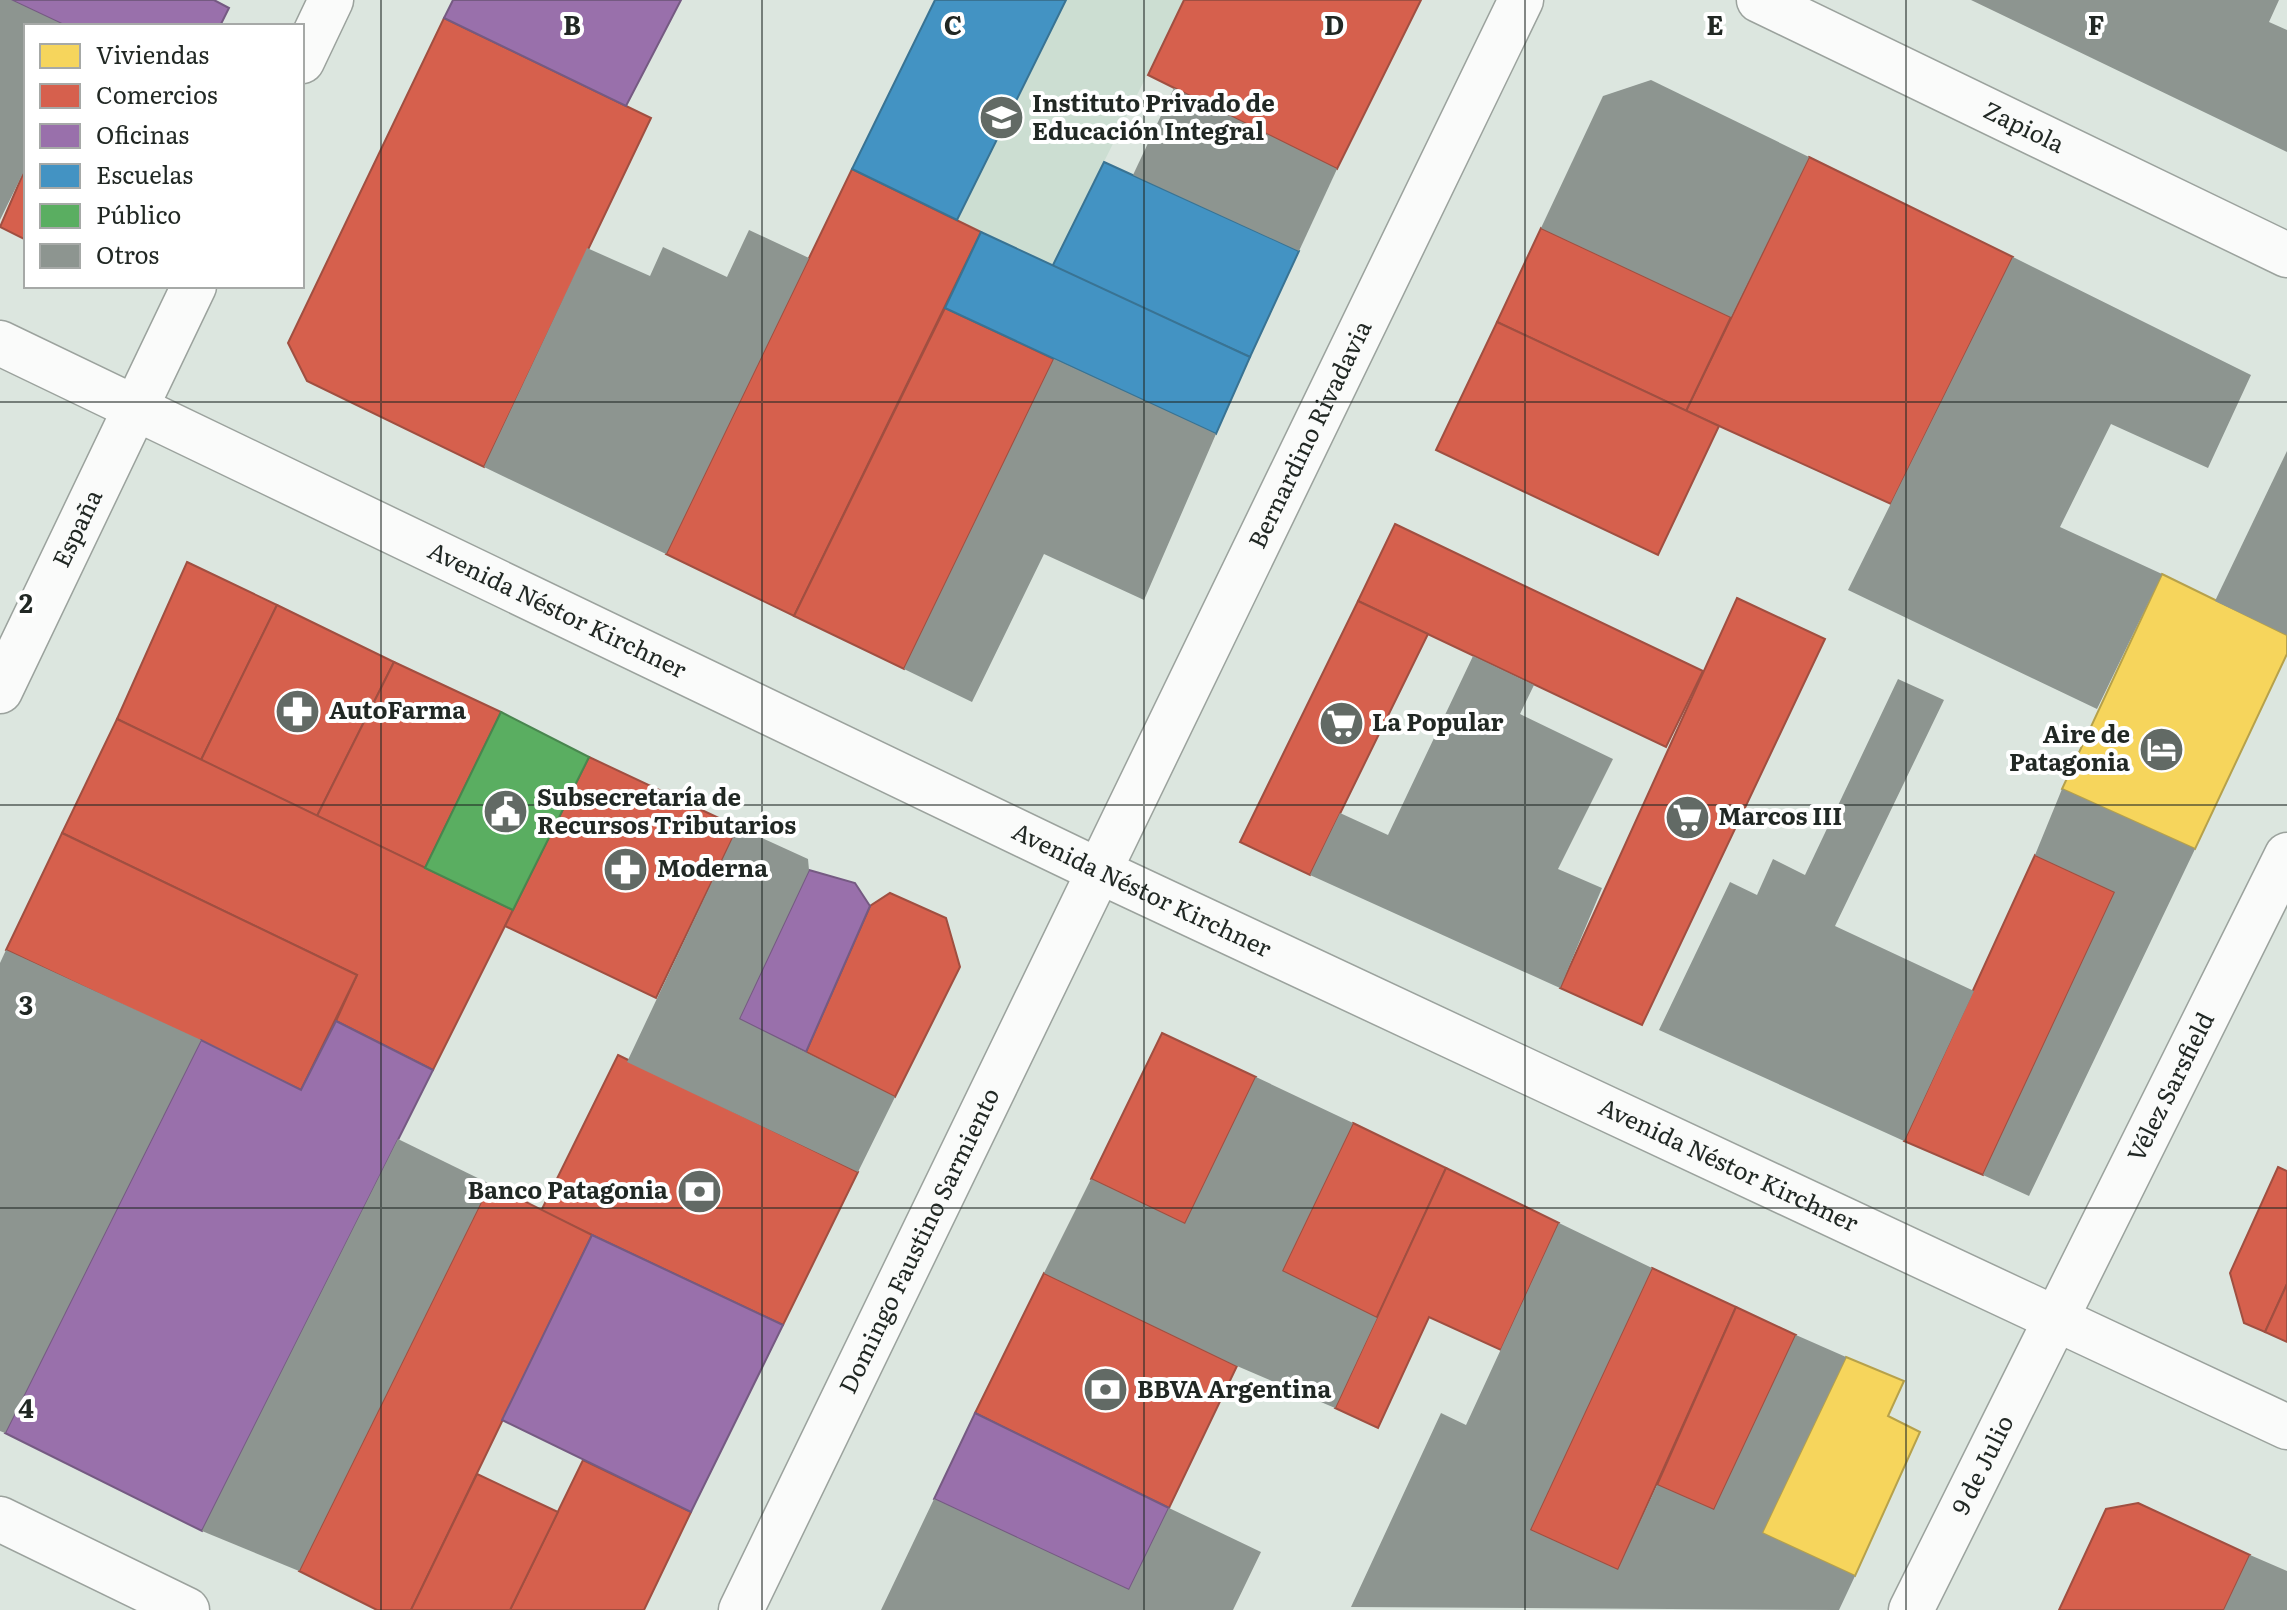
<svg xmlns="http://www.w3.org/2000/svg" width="2287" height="1610" viewBox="0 0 2287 1610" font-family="Literata,serif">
	<rect width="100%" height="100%" fill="#dce6df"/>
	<path fill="#ccded2" d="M935,0H1184L1052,267L852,169Z"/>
	<g fill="#f6d55c" stroke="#b6a14b" stroke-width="2">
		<path d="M2162,574L2287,635V654L2195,849L2062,789Z"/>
		<path d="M1846,1357L1904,1381L1888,1416L1920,1432L1855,1576L1762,1533Z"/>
	</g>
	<g fill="#d6604d" stroke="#a04f41" stroke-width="2">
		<path d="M1184,0H1421L1337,169L1148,75Z"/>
		<path d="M444,18L651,118L484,467L307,381L288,343Z"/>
		<path d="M1809,157L2013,257L1891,504L1686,411Z"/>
		<path d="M26,167V240L0,227Z"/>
		<path d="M852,169L981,232L794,616L666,554Z"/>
		<path d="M1541,228L1731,317L1686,411L1497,322Z"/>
		<path d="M945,308L1054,359L904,669L794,616Z"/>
		<path d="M1497,322L1719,426L1658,555L1436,450Z"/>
		<path d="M1395,524L1703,671L1666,747L1358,601Z"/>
		<path d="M187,562L277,605L201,760L117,719Z"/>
		<path d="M1737,598L1825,639L1642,1025L1560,988Z"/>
		<path d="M1358,601L1428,634L1310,875L1240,842Z"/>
		<path d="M277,605L394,662L317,816L201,760Z"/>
		<path d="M394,662L501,712L425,868L317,816Z"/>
		<path d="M117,719L513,910L433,1070L336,1021L357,975L62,833Z"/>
		<path d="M589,757L738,827L656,998L505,926Z"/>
		<path d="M62,833L357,975L301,1090L6,950Z"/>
		<path d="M2035,855L2115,892L1983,1175L1904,1141Z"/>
		<path d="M890,893L946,918L960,967L895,1097L806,1052L870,906Z"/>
		<path d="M1162,1033L1256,1077L1185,1224L1091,1179Z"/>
		<path d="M618,1055L858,1172L783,1325L541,1211Z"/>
		<path d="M1353,1123L1446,1168L1377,1318L1282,1271Z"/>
		<path d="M2278,1167L2287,1171V1284L2265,1332L2244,1323L2230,1273Z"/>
		<path d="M1446,1168L1559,1223L1501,1350L1429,1317L1378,1428L1335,1408Z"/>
		<path d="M490,1184L592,1235L411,1610H377L299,1571Z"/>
		<path d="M1652,1268L1736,1307L1618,1570L1530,1530Z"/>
		<path d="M1044,1273L1237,1366L1169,1508L975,1413Z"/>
		<path d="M2287,1284V1342L2265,1332Z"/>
		<path d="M1736,1307L1796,1335L1714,1510L1657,1485Z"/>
		<path d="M583,1460L691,1512L644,1610H510Z"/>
		<path d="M477,1474L558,1512L510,1610H411Z"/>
		<path d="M2138,1503L2250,1555L2224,1610H2059L2106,1509Z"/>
	</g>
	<g fill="#9970ab" stroke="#755a82" stroke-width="2">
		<path d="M11,0H214L229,8L220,26H66Z"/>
		<path d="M453,0H681L626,106L444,18Z"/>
		<path d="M809,870L855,883L870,906L806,1052L739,1019Z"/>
		<path d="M336,1021L433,1070L202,1531L5,1433L201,1040L301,1090Z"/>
		<path d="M592,1235L783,1325L691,1512L502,1420Z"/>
		<path d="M975,1413L1169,1508L1129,1590L934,1499Z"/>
	</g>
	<g fill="#4393c3" stroke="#397393" stroke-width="2">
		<path d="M935,0H1066L957,220L852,169Z"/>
		<path d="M1104,162L1299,251L1250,357L1052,267Z"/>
		<path d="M981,232L1250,357L1216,434L945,308Z"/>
	</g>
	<path fill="#5aae61" stroke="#49864f" stroke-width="2" d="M501,712L589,757L513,910L425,868Z"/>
	<g fill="#8d9590">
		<path d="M0,0H11L66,26H26V167L0,220Z"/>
		<path d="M1971,0H2279L2269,22L2287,30V152Z"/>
		<path d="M1651,80L1809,157L1731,317L1541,228L1603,96Z"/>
		<path d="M1174,88L1337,169L1299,251L1133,175Z"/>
		<path d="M749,230L809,258L666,554L484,467L587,248L650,276L663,247L727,277Z"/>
		<path d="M2013,257L2251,375L2208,468L2111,424L2060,527L2162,574L2097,709L1848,590Z"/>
		<path d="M1054,359L1216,434L1144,600L1044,554L972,702L904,669Z"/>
		<path d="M2287,451V635L2215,601Z"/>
		<path d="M1473,656L1534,685L1520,714L1613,759L1558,869L1602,888L1560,988L1310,875L1340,813L1388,835Z"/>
		<path d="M1898,679L1944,700L1835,926L1974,991L1904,1141L1659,1030L1730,882L1757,895L1773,859L1805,875Z"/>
		<path d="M2062,789L2195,849L2029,1196L1983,1175L2115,892L2035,855Z"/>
		<path d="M738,827L808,859L809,870L739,1019L895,1097L858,1172L627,1062Z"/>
		<path d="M6,950L201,1040L5,1433L0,1431V963Z"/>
		<path d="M1256,1077L1353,1123L1282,1271L1377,1318L1335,1408L1237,1366L1044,1273L1091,1179L1185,1224Z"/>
		<path d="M398,1139L490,1184L299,1571L202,1531Z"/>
		<path d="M1559,1223L1652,1268L1530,1530L1618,1570L1657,1485L1714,1510L1796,1335L1846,1357L1762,1533L1855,1576L1839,1610L1351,1607L1441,1413L1466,1425Z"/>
		<path d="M934,1499L1129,1590L1169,1508L1261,1552L1233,1610H881Z"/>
		<path d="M2250,1555L2287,1571V1610H2224Z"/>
	</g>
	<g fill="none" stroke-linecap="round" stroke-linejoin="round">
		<defs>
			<g id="minor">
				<path id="s1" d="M1759,0L2287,255"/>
				<path d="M302,61L331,0"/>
				<path id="s2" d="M0,691L194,286"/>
				<path d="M0,1519L187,1610"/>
				<path id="s3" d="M741,1610L1521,0"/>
				<path id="s4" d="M1911,1610L2287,855"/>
			</g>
			<g id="major">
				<path id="s5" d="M0,343L1099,871L2287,1427"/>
			</g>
		</defs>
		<use href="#minor" stroke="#9ba29d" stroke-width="47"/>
		<use href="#major" stroke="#9ba29d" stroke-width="47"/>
		<use href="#minor" stroke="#fafbfa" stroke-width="44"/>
		<use href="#major" stroke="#fafbfa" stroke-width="44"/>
	</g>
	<path fill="none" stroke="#212824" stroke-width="2" stroke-opacity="0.55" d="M381,0V1610M762,0V1610M1144,0V1610M1525,0V1610M1906,0V1610M0,402H2287M0,805H2287M0,1208H2287"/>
	<defs>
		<symbol id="university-disc" viewBox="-11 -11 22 22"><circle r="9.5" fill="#626a65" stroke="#fff"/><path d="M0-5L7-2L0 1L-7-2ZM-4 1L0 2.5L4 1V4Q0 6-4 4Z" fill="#fff"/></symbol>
		<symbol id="pharmacy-disc" viewBox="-11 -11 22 22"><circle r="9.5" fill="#626a65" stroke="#fff"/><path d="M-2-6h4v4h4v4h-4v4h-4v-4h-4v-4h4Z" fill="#fff"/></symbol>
		<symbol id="supermarket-disc" viewBox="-11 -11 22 22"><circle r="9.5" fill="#626a65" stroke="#fff"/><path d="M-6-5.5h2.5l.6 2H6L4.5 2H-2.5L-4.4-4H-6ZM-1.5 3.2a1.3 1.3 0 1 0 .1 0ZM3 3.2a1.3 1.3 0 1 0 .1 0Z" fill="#fff"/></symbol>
		<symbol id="hotel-disc" viewBox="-11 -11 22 22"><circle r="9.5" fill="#626a65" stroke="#fff"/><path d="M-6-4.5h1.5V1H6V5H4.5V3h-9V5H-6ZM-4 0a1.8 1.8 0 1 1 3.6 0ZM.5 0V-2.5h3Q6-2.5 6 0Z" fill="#fff"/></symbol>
		<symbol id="civic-disc" viewBox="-11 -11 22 22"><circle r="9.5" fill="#626a65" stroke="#fff"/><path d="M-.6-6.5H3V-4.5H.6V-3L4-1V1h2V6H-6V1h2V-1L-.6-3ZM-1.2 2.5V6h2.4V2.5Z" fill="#fff"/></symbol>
		<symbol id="bank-disc" viewBox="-11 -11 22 22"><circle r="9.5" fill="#626a65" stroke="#fff"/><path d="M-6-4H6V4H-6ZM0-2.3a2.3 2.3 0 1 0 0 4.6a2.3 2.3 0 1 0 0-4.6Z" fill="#fff"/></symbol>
	</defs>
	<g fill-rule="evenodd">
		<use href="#university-disc" x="976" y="92" width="51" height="51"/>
		<use href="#pharmacy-disc" x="272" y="686" width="51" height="51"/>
		<use href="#supermarket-disc" x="1316" y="698" width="51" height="51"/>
		<use href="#hotel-disc" x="2136" y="724" width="51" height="51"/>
		<use href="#civic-disc" x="480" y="786" width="51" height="51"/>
		<use href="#supermarket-disc" x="1662" y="792" width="51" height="51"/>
		<use href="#pharmacy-disc" x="600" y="844" width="51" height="51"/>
		<use href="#bank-disc" x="674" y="1166" width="51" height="51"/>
		<use href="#bank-disc" x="1080" y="1364" width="51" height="51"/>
	</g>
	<g text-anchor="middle" stroke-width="8" stroke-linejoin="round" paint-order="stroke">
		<g font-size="24" font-weight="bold" fill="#212824" stroke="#fff" text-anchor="start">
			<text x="1032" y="112">Instituto Privado de<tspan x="1032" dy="28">Educación Integral</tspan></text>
			<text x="329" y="719">AutoFarma</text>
			<text x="1372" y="731">La Popular</text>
			<text x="2130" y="743" text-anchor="end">Aire de<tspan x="2130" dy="28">Patagonia</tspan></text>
			<text x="537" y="806">Subsecretaría de<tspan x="537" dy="28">Recursos Tributarios</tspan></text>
			<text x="1718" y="825">Marcos III</text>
			<text x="657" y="877">Moderna</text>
			<text x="668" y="1199" text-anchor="end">Banco Patagonia</text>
			<text x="1137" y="1398">BBVA Argentina</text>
		</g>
		<g font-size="24" fill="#212824" stroke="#fff">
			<text dy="8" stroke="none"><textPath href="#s1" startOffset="294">Zapiola</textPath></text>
			<text dy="8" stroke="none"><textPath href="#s3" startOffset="1306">Bernardino Rivadavia</textPath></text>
			<text dy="8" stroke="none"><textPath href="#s2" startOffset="180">España</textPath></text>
			<text dy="8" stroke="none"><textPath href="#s5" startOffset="618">Avenida Néstor Kirchner</textPath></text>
			<text dy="8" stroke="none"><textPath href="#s5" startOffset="1266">Avenida Néstor Kirchner</textPath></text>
			<text dy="8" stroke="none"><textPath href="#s4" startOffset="584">Vélez Sarsfield</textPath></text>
			<text dy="8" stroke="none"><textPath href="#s5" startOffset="1914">Avenida Néstor Kirchner</textPath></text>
			<text dy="8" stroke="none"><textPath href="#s3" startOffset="410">Domingo Faustino Sarmiento</textPath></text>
			<text dy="8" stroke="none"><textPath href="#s4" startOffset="162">9 de Julio</textPath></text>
		</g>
	</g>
	<g font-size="26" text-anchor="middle" font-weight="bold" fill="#212824" stroke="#fff" stroke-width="8" stroke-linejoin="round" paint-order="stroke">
		<text x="572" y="35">B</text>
		<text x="953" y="35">C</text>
		<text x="1334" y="35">D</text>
		<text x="1715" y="35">E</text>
		<text x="2096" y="35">F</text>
		<text x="26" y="613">2</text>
		<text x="26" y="1015">3</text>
		<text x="26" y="1418">4</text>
	</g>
	<rect x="24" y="24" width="280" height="264" fill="#ffffff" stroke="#a6a9a7" stroke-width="2"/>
	<rect x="40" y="44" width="40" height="24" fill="#f6d55c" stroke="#a6a9a7" stroke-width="2"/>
	<text x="96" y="64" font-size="24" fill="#212824">Viviendas</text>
	<rect x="40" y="84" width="40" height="24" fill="#d6604d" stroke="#a6a9a7" stroke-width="2"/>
	<text x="96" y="104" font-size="24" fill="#212824">Comercios</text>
	<rect x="40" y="124" width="40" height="24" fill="#9970ab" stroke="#a6a9a7" stroke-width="2"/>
	<text x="96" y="144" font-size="24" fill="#212824">Oficinas</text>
	<rect x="40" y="164" width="40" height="24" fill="#4393c3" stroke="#a6a9a7" stroke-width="2"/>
	<text x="96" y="184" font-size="24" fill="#212824">Escuelas</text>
	<rect x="40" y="204" width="40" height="24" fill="#5aae61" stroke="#a6a9a7" stroke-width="2"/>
	<text x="96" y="224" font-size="24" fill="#212824">Público</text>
	<rect x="40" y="244" width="40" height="24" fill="#8d9590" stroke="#a6a9a7" stroke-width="2"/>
	<text x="96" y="264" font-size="24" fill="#212824">Otros</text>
</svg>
